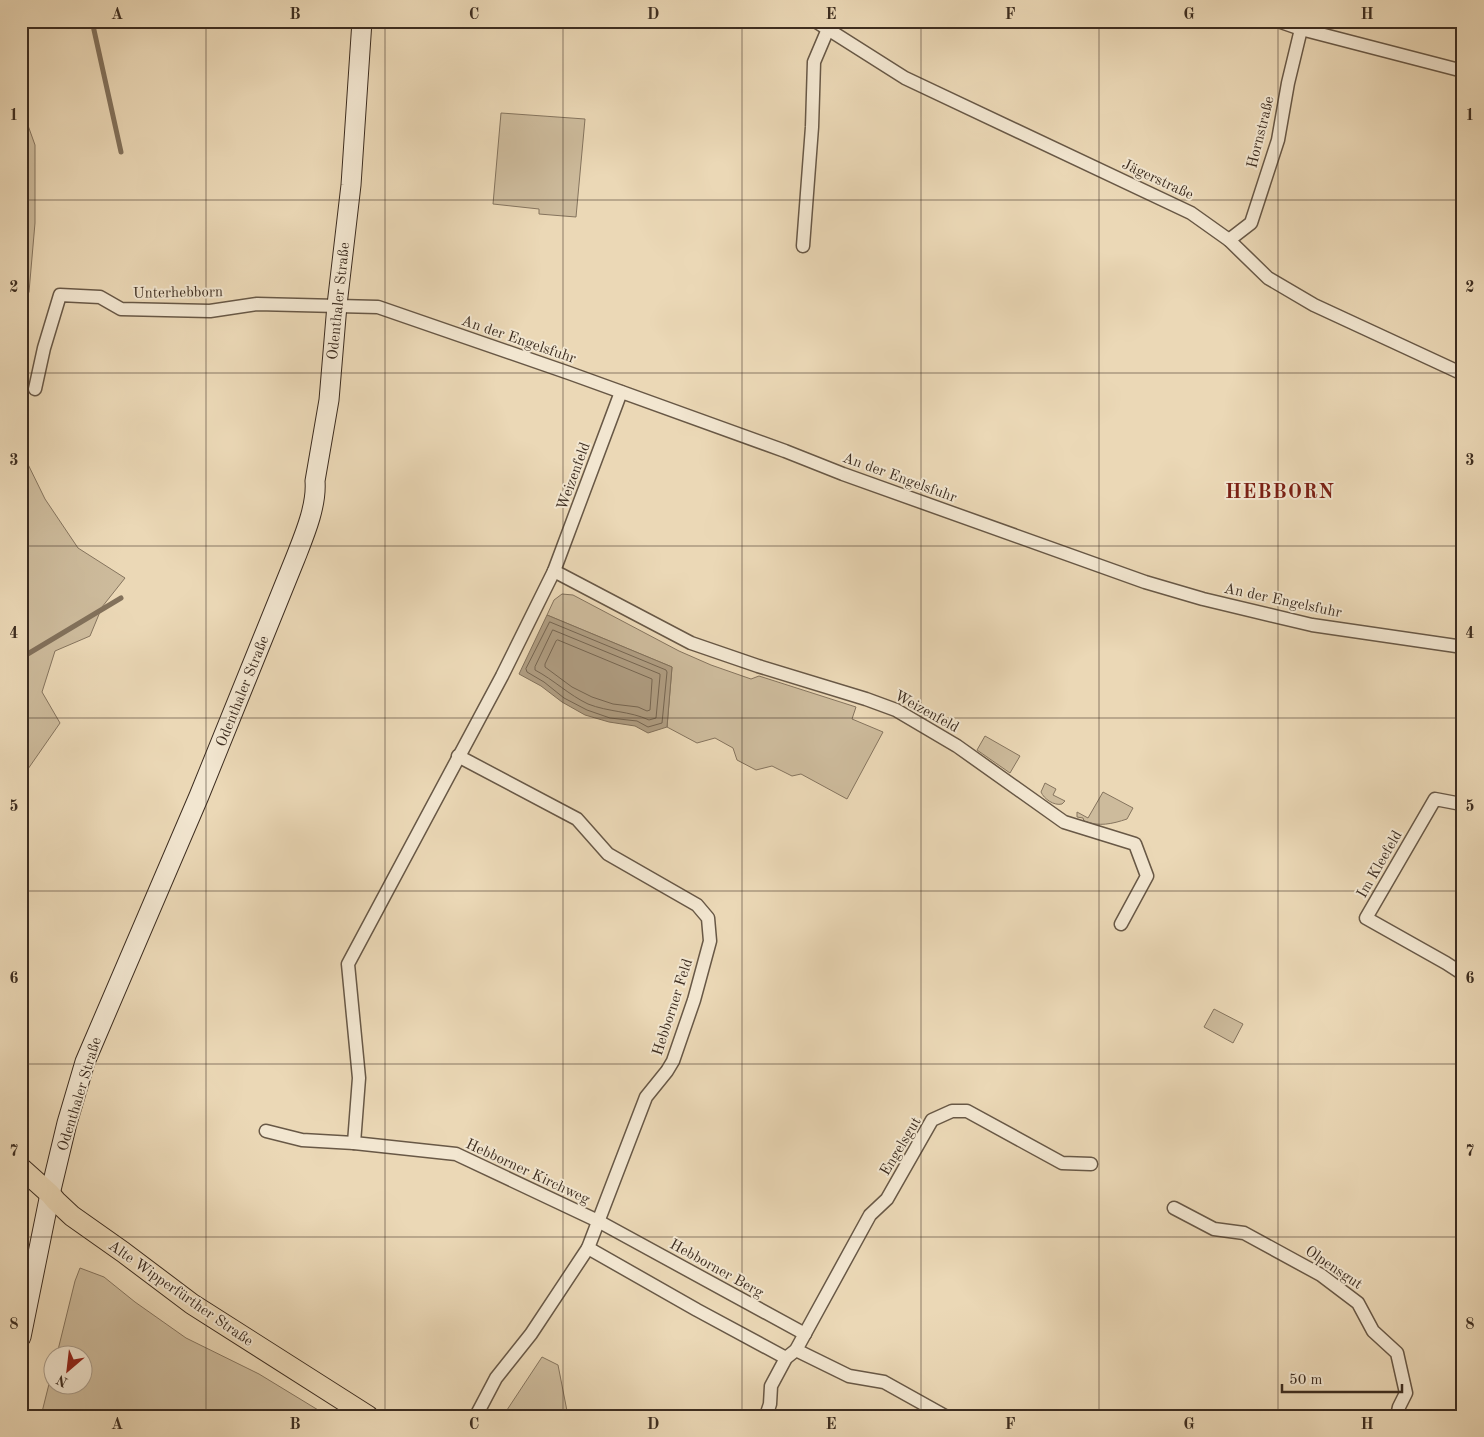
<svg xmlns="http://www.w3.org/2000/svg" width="1484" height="1437" viewBox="0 0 1484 1437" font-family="'Old Standard TT',serif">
	<rect width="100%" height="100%" fill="#ebd8b6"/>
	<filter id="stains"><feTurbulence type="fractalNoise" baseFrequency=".004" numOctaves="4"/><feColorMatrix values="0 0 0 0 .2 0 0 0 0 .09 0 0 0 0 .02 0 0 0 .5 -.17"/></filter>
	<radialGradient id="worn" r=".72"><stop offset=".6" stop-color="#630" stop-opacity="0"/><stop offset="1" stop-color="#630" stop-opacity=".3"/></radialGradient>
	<g fill="#cdbb9c" stroke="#85745e">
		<path d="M21,106L35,145V223L29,292L21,309Z"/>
		<path d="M501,113L585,119L576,217L539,214V209L493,204Z"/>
		<path d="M21,450L45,499L78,548L125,578L102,607L90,636L55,651L42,692L60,723L21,779Z"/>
		<path d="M562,594L573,595L679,651L711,665L751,679L759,676L856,707L852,719L883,732L847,799L801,774L792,776L772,766L756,770L737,760L733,748L715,738L697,743L667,727L672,667L547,615L554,600Z"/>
		<path d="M985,736L1020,756L1010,773L977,750Z"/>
		<path d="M1045,783L1056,789L1053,795L1065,801L1062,804C1054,806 1044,799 1041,792Z"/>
		<path d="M1103,792L1133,808L1127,819C1112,824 1099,827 1084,821L1083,818L1077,817V812L1088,818Z"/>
		<path d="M1214,1009L1243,1024L1233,1043L1204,1027Z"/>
		<path d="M80,1268L104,1277L135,1302L186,1338L259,1374L328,1416H41L52,1372V1384H82V1354H57L75,1281Z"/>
		<path d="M542,1357L558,1365L568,1416H503Z"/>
	</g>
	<path fill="#b09e83" stroke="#82715b" d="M547,615L672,667L667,727L648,733L635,726L609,722L585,715L562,702L541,686L519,674Z"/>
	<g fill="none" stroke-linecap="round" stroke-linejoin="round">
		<g stroke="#766652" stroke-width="1">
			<path d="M550,622L666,670L667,672L662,723L648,727L637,721L610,718L587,710L564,698L544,682L527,672L526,669Z"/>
			<path d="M553,630L660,674V676L656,718L649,720C630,711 608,712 588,704C569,695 554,680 535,670V667Z"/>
			<path d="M558,640L652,679V681L650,710L647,711L638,707L613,704L592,697L572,687L545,667V664L556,641Z"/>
		</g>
		<g stroke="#82715b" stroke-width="5">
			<path d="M92,21L121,152"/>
			<path d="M21,658L121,598"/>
		</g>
		<defs>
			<g id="minor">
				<path d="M815,21L905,78L1191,213L1229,240L1268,278L1314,305L1463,374"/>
				<path d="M1278,21L1301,29L1463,71"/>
				<path d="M1229,240L1251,223L1278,140L1288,83L1303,21"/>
				<path d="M803,246L812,127L814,62L828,29"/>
				<path d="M35,389L44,348L60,295L100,297L121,309L210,311L257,304L378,307L569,373L785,451L843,474L1145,582L1203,599L1312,625L1463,647"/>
				<path d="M621,392L554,571L691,643L758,666L866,699L896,710L957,746L1064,822L1135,844L1147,876L1121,924"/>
				<path d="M458,756L577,819L608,854L697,905L708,918L710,941L694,1000L673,1061L667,1071L646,1097L588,1248L531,1334L496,1378L476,1416"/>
				<path d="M1456,803L1435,799L1366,918L1446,963L1463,974"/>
				<path d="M266,1131L302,1140L354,1143L456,1154L598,1221L805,1334"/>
				<path d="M354,1143L359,1078L348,964L502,676L554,571"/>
				<path d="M1174,1208L1214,1229L1244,1233L1321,1275L1358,1303L1373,1331L1397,1353L1406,1393L1399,1407L1397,1416"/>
				<path d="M588,1248L697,1310L786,1358"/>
				<path d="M796,1350L849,1376L884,1382L945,1416"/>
				<path d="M766,1416L770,1404L771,1386L786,1358L796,1350L870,1215L887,1199L932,1120L952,1111H967L1062,1163L1091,1164"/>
			</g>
			<path id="secondary" d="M21,1337L50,1194L67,1123L85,1062L199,796L295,559C304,536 317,506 315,481L329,400L337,305L351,185L362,21"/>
			<path id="primary" d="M21,1168L50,1194L56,1201L72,1216L123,1252L192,1304L368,1416"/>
		</defs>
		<use href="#minor" stroke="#685846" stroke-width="15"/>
		<use href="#secondary" stroke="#3d2d20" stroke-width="21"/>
		<use href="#primary" stroke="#3d2d20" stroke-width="22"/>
		<use href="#minor" stroke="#f2e6d0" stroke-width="12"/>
		<use href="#secondary" stroke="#f2e6d0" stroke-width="19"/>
		<use href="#primary" stroke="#ebd8b6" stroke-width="20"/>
	</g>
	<path fill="none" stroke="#3d2d20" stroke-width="1" stroke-opacity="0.55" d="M206,21V1416M385,21V1416M563,21V1416M742,21V1416M921,21V1416M1099,21V1416M1278,21V1416M21,200H1463M21,373H1463M21,546H1463M21,718H1463M21,891H1463M21,1064H1463M21,1237H1463"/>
	<g text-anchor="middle" stroke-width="4" stroke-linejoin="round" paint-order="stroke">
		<g font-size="15" fill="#3d2d20" stroke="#f2e6d0">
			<text transform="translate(1260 132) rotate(-76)" y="5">Hornstraße</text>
			<text transform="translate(1158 179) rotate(25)" y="5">Jägerstraße</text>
			<text transform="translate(178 292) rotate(-1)" y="5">Unterhebborn</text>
			<text transform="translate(338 301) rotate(-84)" y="5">Odenthaler Straße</text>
			<text transform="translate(519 339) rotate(19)" y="5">An der Engelsfuhr</text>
			<text transform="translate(573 476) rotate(-70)" y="5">Weizenfeld</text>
			<text transform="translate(900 477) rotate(20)" y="5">An der Engelsfuhr</text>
			<text transform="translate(1283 600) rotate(12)" y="5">An der Engelsfuhr</text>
			<text transform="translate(242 691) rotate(-68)" y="5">Odenthaler Straße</text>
			<text transform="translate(927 711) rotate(29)" y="5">Weizenfeld</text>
			<text transform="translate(1379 864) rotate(-60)" y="5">Im Kleefeld</text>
			<text transform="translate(672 1007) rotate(-72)" y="5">Hebborner Feld</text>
			<text transform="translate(79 1094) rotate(-73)" y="5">Odenthaler Straße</text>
			<text transform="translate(900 1146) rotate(-59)" y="5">Engelsgut</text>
			<text transform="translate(528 1171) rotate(25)" y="5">Hebborner Kirchweg</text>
			<text transform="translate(1334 1267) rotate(34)" y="5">Olpensgut</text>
			<text transform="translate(717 1268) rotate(29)" y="5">Hebborner Berg</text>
			<text transform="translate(181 1293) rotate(35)" y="5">Alte Wipperfürther Straße</text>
		</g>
		<g font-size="20" font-weight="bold" letter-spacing="1" fill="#7a1f14" stroke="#f2e6d0">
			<text x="1280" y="498">HEBBORN</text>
		</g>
	</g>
	<rect width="1484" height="1437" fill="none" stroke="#ebd8b6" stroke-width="55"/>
	<g transform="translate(68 1370) rotate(208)"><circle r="24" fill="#f2e6d0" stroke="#aa9c8a"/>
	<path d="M0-4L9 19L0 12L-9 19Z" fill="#8f2418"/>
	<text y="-8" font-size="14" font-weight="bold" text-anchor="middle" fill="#3d2d20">N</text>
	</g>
	<path d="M1282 1384v8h120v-8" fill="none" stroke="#3d2d20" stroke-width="2.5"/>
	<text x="1289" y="1384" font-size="15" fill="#3d2d20" stroke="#f2e6d0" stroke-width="4" paint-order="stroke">50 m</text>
	<rect x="28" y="28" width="1428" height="1382" fill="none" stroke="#3d2d20" stroke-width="2"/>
	<g font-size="16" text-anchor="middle" font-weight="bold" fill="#3d2d20">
		<text x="117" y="19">A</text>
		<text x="295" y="19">B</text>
		<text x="474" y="19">C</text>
		<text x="653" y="19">D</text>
		<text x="831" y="19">E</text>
		<text x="1010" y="19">F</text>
		<text x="1189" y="19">G</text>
		<text x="1367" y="19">H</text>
		<text x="14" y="120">1</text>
		<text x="1470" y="120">1</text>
		<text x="14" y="292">2</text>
		<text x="1470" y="292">2</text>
		<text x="14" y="465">3</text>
		<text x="1470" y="465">3</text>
		<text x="14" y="638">4</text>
		<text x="1470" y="638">4</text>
		<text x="14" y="811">5</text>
		<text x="1470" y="811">5</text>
		<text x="14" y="983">6</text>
		<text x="1470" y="983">6</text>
		<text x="14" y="1156">7</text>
		<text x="1470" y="1156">7</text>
		<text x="14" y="1329">8</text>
		<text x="1470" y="1329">8</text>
		<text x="117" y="1429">A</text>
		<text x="295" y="1429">B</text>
		<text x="474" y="1429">C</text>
		<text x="653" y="1429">D</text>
		<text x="831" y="1429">E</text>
		<text x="1010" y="1429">F</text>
		<text x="1189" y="1429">G</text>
		<text x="1367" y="1429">H</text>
	</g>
	<rect width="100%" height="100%" filter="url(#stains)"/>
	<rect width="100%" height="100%" fill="url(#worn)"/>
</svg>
